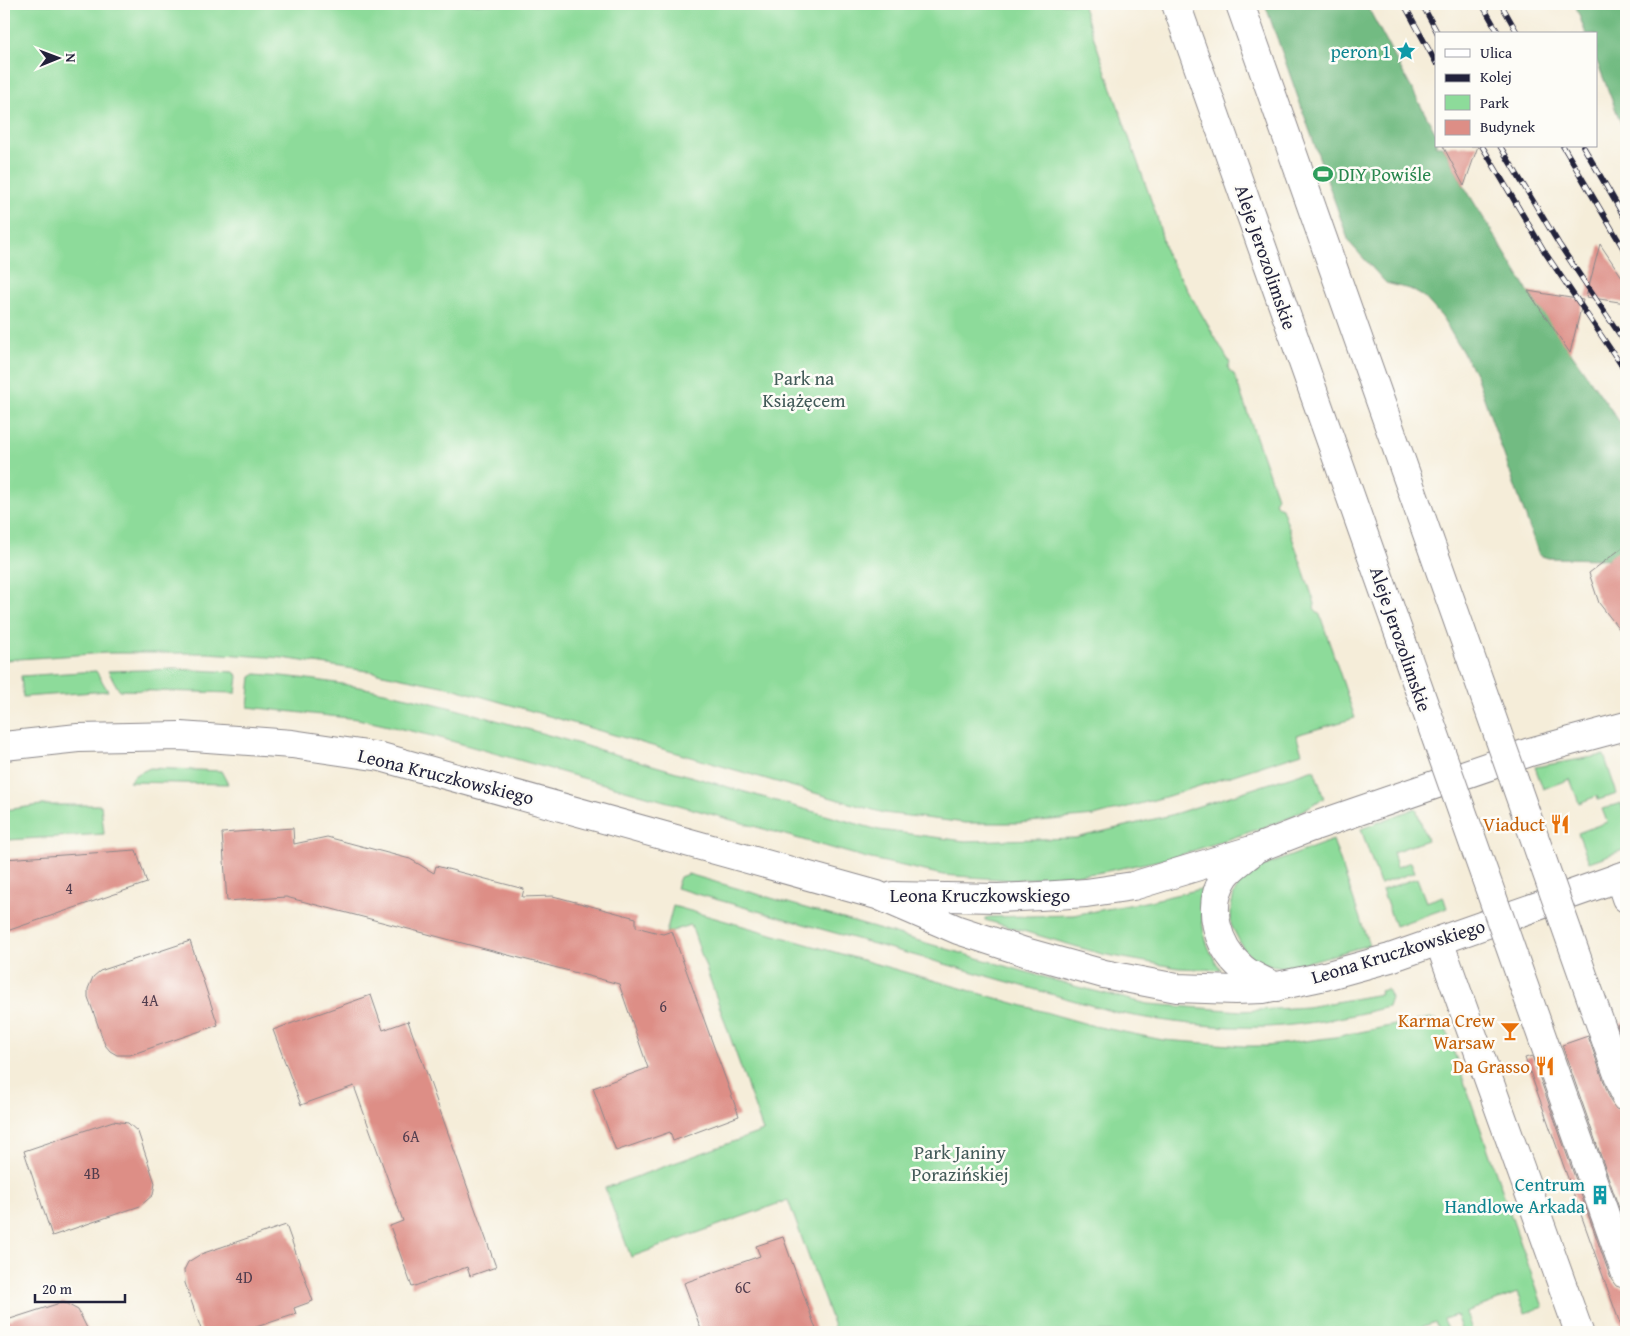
<svg xmlns="http://www.w3.org/2000/svg" width="1630" height="1336" viewBox="0 0 1630 1336" font-family="'Gentium Book Plus',serif">
	<rect width="100%" height="100%" fill="#fdfcf7"/>
	<filter id="ink" filterUnits="userSpaceOnUse"><feTurbulence type="fractalNoise" baseFrequency=".02" numOctaves="2"/><feDisplacementMap in="SourceGraphic" scale="10" xChannelSelector="R" yChannelSelector="G"/><feConvolveMatrix kernelMatrix="1 2 1 2 8 2 1 2 1" color-interpolation-filters="sRGB"/></filter>
	<filter id="wash" filterUnits="userSpaceOnUse"><feTurbulence type="fractalNoise" baseFrequency=".0096" numOctaves="4" result="noise"/><feDisplacementMap in="SourceGraphic" scale="20" xChannelSelector="R" yChannelSelector="G"/><feGaussianBlur stdDeviation="1.12" result="paint"/><feColorMatrix in="noise" values="0 0 0 0 0 0 0 0 0 0 0 0 0 0 0 0 0 1.4 0 .05"/><feComposite in="paint" operator="in"/></filter>
	<g filter="url(#wash)">
		<rect width="100%" height="100%" fill="#f5edd9"/>
		<g fill="#8ddb9a" stroke="#587e6a">
			<path d="M4,4H1082L1157,217L1166,253L1230,363L1228,367L1230,372L1234,374L1277,497L1275,501L1277,506L1282,508L1315,604L1314,608L1320,615L1355,718L1296,735L1302,753L1165,797L1094,816L1018,823H966L884,813L452,688L373,672L283,658L208,653H106L4,660Z"/>
			<path d="M176,669L234,672L238,676L236,693L119,690L108,671Z"/>
			<path d="M96,671L108,691L23,697L21,676Z"/>
			<path d="M256,674C365,681 458,709 562,739C668,769 773,801 879,830L965,841L1076,838L1171,815L1314,769L1324,798L1289,818L1271,825L1171,858L1097,873L1012,880L943,875L867,858L437,737L358,719L248,707L251,677Z"/>
			<path d="M1604,755L1617,794L1598,800L1597,796L1579,803L1570,779L1543,789L1535,767Z"/>
			<path d="M150,768L221,771L228,784L129,782L135,775Z"/>
			<path d="M1621,803L1626,819V849L1589,862L1578,833L1607,822L1602,809Z"/>
			<path d="M41,805H101L104,834L8,840L5,810Z"/>
			<path d="M1416,808L1427,840L1393,852L1397,867L1411,862L1415,872L1380,884L1361,829Z"/>
			<path d="M1333,840L1369,945L1297,965L1284,967L1269,965L1255,960L1244,950L1231,925V907L1234,894L1240,883L1251,871Z"/>
			<path d="M688,874L1078,987L1148,1004L1242,1011L1307,1007L1381,994L1380,991L1387,989L1391,998L1388,1007C1348,1017 1307,1025 1267,1027C1218,1029 1167,1022 1118,1013L676,888L680,877Z"/>
			<path d="M1417,878L1426,902L1443,896L1447,908L1395,926L1382,890Z"/>
			<path d="M1205,888C1198,918 1203,944 1221,970L1179,968L1102,954L985,920V918L989,917L1073,915L1145,902Z"/>
			<path d="M673,906L1094,1026L1163,1040L1244,1046H1267L1335,1037L1430,1018L1444,1024L1543,1307L1525,1313L1517,1293L1466,1312L1472,1332H1462L1456,1315L1444,1319L1449,1332H1439L1435,1322L1422,1327L1424,1332H1414L1413,1330L1407,1332H836L788,1200L631,1257L605,1188L763,1131L691,925L666,933Z"/>
		</g>
		<g fill="#72bb82" stroke="#4a6e5e">
			<path d="M1265,4H1366L1436,134V146H1443L1464,186L1528,291L1626,431V545L1608,559L1548,558L1539,555L1476,375L1442,317L1424,297L1410,289L1386,283L1349,242Z"/>
			<path d="M1575,4H1626V136L1596,59V34H1586Z"/>
		</g>
		<g id="blocks">
			<g fill="#dd8e86">
				<path d="M1443,146H1478L1464,186Z"/>
				<path d="M1600,244L1626,283V303L1586,297Z"/>
				<path d="M1528,291L1583,300L1570,353Z"/>
				<path d="M1626,545V638L1599,603L1589,573Z"/>
				<path d="M293,828L294,844L327,837L410,859L434,873L436,866L524,889L522,897L553,896L636,918V927L663,934L672,931L739,1116L673,1141L670,1132L616,1151L593,1088L648,1068L619,984L286,897L227,901L222,833Z"/>
				<path d="M136,850L147,883L4,932V859Z"/>
				<path d="M190,941L218,1025L130,1055H117L110,1051L105,1045L88,997V989L93,977L100,971Z"/>
				<path d="M371,995L383,1030L408,1021L496,1267L470,1276L467,1267L412,1287L390,1226L403,1221L354,1086L301,1105L273,1030Z"/>
				<path d="M1626,1022V1051L1617,1025Z"/>
				<path d="M1588,1036L1611,1102L1616,1109L1626,1112V1228L1562,1045Z"/>
				<path d="M1532,1056L1611,1279L1616,1286L1626,1289V1332H1623L1525,1058Z"/>
				<path d="M113,1121L128,1123L138,1132L155,1183L153,1195L140,1206L52,1236L24,1151Z"/>
				<path d="M286,1225L313,1301L294,1308L296,1314L241,1332H202L185,1283L184,1270L188,1262L201,1254Z"/>
				<path d="M783,1237L817,1332H702L684,1283L760,1256L756,1246Z"/>
				<path d="M63,1302L78,1310L89,1332H4V1321Z"/>
			</g>
		</g>
	</g>
	<g filter="url(#ink)">
		<use href="#blocks" fill-opacity="0" stroke="#8c888a" stroke-width="1"/>
		<g fill="none" stroke-linecap="round" stroke-linejoin="round">
			<defs>
				<g id="street">
					<path d="M1619,877L1626,898"/>
					<path d="M1439,941L1579,1332"/>
				</g>
				<g id="secondary">
					<path d="M4,746L78,738L180,736L292,744L381,757L877,895L958,930L1025,952L1104,974L1177,988L1235,990L1263,989L1325,976L1390,958L1626,875"/>
					<path d="M1251,853C1243,860 1231,867 1225,876C1205,906 1217,946 1242,968C1251,976 1265,981 1276,987"/>
					<path d="M893,896L998,898L1040,896L1086,893L1133,886L1255,849L1309,828L1530,752L1626,726"/>
				</g>
			</defs>
			<use href="#street" stroke="#8c888a" stroke-width="30"/>
			<use href="#secondary" stroke="#8c888a" stroke-width="30"/>
			<use href="#street" stroke="#fff" stroke-width="28"/>
			<use href="#secondary" stroke="#fff" stroke-width="28"/>
			<defs>
				<g id="rail">
					<path d="M1404,4L1436,63"/>
					<path d="M1422,4L1438,34"/>
					<path d="M1482,4L1499,34"/>
					<path d="M1501,4L1518,34"/>
					<path d="M1482,146L1546,254L1626,372"/>
					<path d="M1500,146L1559,244L1626,344"/>
					<path d="M1563,146L1626,253"/>
					<path d="M1583,146L1626,220"/>
				</g>
			</defs>
			<use href="#rail" stroke="#22223b" stroke-width="5.5"/>
			<use href="#rail" stroke="#fdfcf7" stroke-width="4" stroke-dasharray="11" stroke-linecap="butt"/>
			<defs>
				<g id="secondary-bridge">
					<path d="M1176,4L1626,1274"/>
					<path d="M1240,4L1626,1097"/>
				</g>
			</defs>
			<use href="#secondary-bridge" stroke="#8c888a" stroke-width="30" stroke-linecap="butt"/>
			<use href="#secondary-bridge" stroke="#fff" stroke-width="28"/>
		</g>
	</g>
	<defs>
		<symbol id="sight-bare" viewBox="-9 -9 18 18"><path d="M0-6L1.8-2.2L6-1.7L2.9 1.2L3.7 5.4L0 3.3L-3.7 5.4L-2.9 1.2L-6-1.7L-1.8-2.2Z" fill="#0f9aa8" stroke="#fdfcf7" stroke-width="2.5" paint-order="stroke"/></symbol>
		<symbol id="stadium-bare" viewBox="-9 -9 18 18"><path d="M0-5a6.5 5 0 1 0 0 10a6.5 5 0 1 0 0-10ZM-3.5-1.8h7v3.6h-7Z" fill="#2e9e5b" stroke="#fdfcf7" stroke-width="2.5" paint-order="stroke"/></symbol>
		<symbol id="restaurant-bare" viewBox="-9 -9 18 18"><path d="M-5-6h1v4h1v-4h1v4h1v-4h1v5L-1.5 .5V6h-2V.5L-5-1ZM5-6V6H3V1.5H1.5Q1.5-4 5-6Z" fill="#e8710a" stroke="#fdfcf7" stroke-width="2.5" paint-order="stroke"/></symbol>
		<symbol id="bar-bare" viewBox="-9 -9 18 18"><path d="M-6-5H6L.8 .8V4.5H3.5V6h-7V4.5H-.8V.8Z" fill="#e8710a" stroke="#fdfcf7" stroke-width="2.5" paint-order="stroke"/></symbol>
		<symbol id="building-bare" viewBox="-9 -9 18 18"><path d="M-4-6H4V6H1V3H-1V6H-4ZM-2.5-4.3h1.7v1.8h-1.7ZM.8-4.3h1.7v1.8H.8ZM-2.5-1h1.7V.8h-1.7ZM.8-1h1.7V.8H.8Z" fill="#0f9aa8" stroke="#fdfcf7" stroke-width="2.5" paint-order="stroke"/></symbol>
	</defs>
	<g fill-rule="evenodd">
		<use href="#sight-bare" x="1392" y="37" width="28" height="28"/>
		<use href="#stadium-bare" x="1309" y="160" width="28" height="28"/>
		<use href="#restaurant-bare" x="1546" y="810" width="28" height="28"/>
		<use href="#bar-bare" x="1496" y="1017" width="28" height="28"/>
		<use href="#restaurant-bare" x="1531" y="1052" width="28" height="28"/>
		<use href="#building-bare" x="1586" y="1181" width="28" height="28"/>
	</g>
	<g text-anchor="middle" stroke-width="5" stroke-linejoin="round" paint-order="stroke">
		<g font-size="16" fill="#513d4e">
			<text x="69" y="894">4</text>
			<text x="150" y="1006">4A</text>
			<text x="663" y="1012">6</text>
			<text x="411" y="1142">6A</text>
			<text x="92" y="1179">4B</text>
			<text x="244" y="1283">4D</text>
			<text x="743" y="1293">6C</text>
		</g>
		<g font-size="19" fill="#0d838f" stroke="#fdfcf7" text-anchor="end">
			<text x="1391" y="58">peron 1</text>
			<text x="1585" y="1191">Centrum<tspan x="1585" dy="22">Handlowe Arkada</tspan></text>
		</g>
		<g font-size="19" fill="#27864d" stroke="#fdfcf7" text-anchor="start">
			<text x="1338" y="181">DIY Powiśle</text>
		</g>
		<g font-size="19" fill="#22223b" stroke="#fdfcf7">
			<text transform="translate(1266 257) rotate(71)" y="7">Aleje Jerozolimskie</text>
			<text transform="translate(1401 639) rotate(71)" y="7">Aleje Jerozolimskie</text>
			<text transform="translate(446 776) rotate(14)" y="7">Leona Kruczkowskiego</text>
			<text x="980" y="902">Leona Kruczkowskiego</text>
			<text transform="translate(1398 951) rotate(-17)" y="7">Leona Kruczkowskiego</text>
		</g>
		<g font-size="19" fill="#425a58" stroke="#fdfcf7">
			<text x="804" y="385">Park na<tspan x="804" dy="22">Książęcem</tspan></text>
			<text x="960" y="1159">Park Janiny<tspan x="960" dy="22">Porazińskiej</tspan></text>
		</g>
		<g font-size="19" fill="#c56008" stroke="#fdfcf7" text-anchor="end">
			<text x="1545" y="831">Viaduct</text>
			<text x="1495" y="1027">Karma Crew<tspan x="1495" dy="22">Warsaw</tspan></text>
			<text x="1530" y="1073">Da Grasso</text>
		</g>
	</g>
	<rect width="1630" height="1336" fill="none" stroke="#fdfcf7" stroke-width="20"/>
	<rect x="1435" y="32" width="162" height="115" fill="#fdfcf7" stroke="#a5a5ac"/>
	<rect x="1445" y="49" width="25" height="8" fill="#ffffff" stroke="#a5a5ac"/>
	<text x="1480" y="58" font-size="15" fill="#22223b">Ulica</text>
	<rect x="1445" y="74" width="25" height="8" fill="#22223b" stroke="#a5a5ac"/>
	<text x="1480" y="82" font-size="15" fill="#22223b">Kolej</text>
	<rect x="1445" y="95" width="25" height="15" fill="#8ddb9a" stroke="#a5a5ac"/>
	<text x="1480" y="108" font-size="15" fill="#22223b">Park</text>
	<rect x="1445" y="120" width="25" height="15" fill="#dd8e86" stroke="#a5a5ac"/>
	<text x="1480" y="132" font-size="15" fill="#22223b">Budynek</text>
	<g transform="translate(58 58) rotate(89)" stroke="#fdfcf7" stroke-width="4" paint-order="stroke">
	<path d="M0-4L9 19L0 12L-9 19Z" fill="#22223b"/>
	<text y="-8" font-size="14" font-weight="bold" text-anchor="middle" fill="#22223b">N</text>
	</g>
	<path d="M35 1294v8h90v-8" fill="none" stroke="#22223b" stroke-width="2.5"/>
	<text x="42" y="1294" font-size="15" fill="#22223b" stroke="#fdfcf7" stroke-width="4" paint-order="stroke">20 m</text>
</svg>
